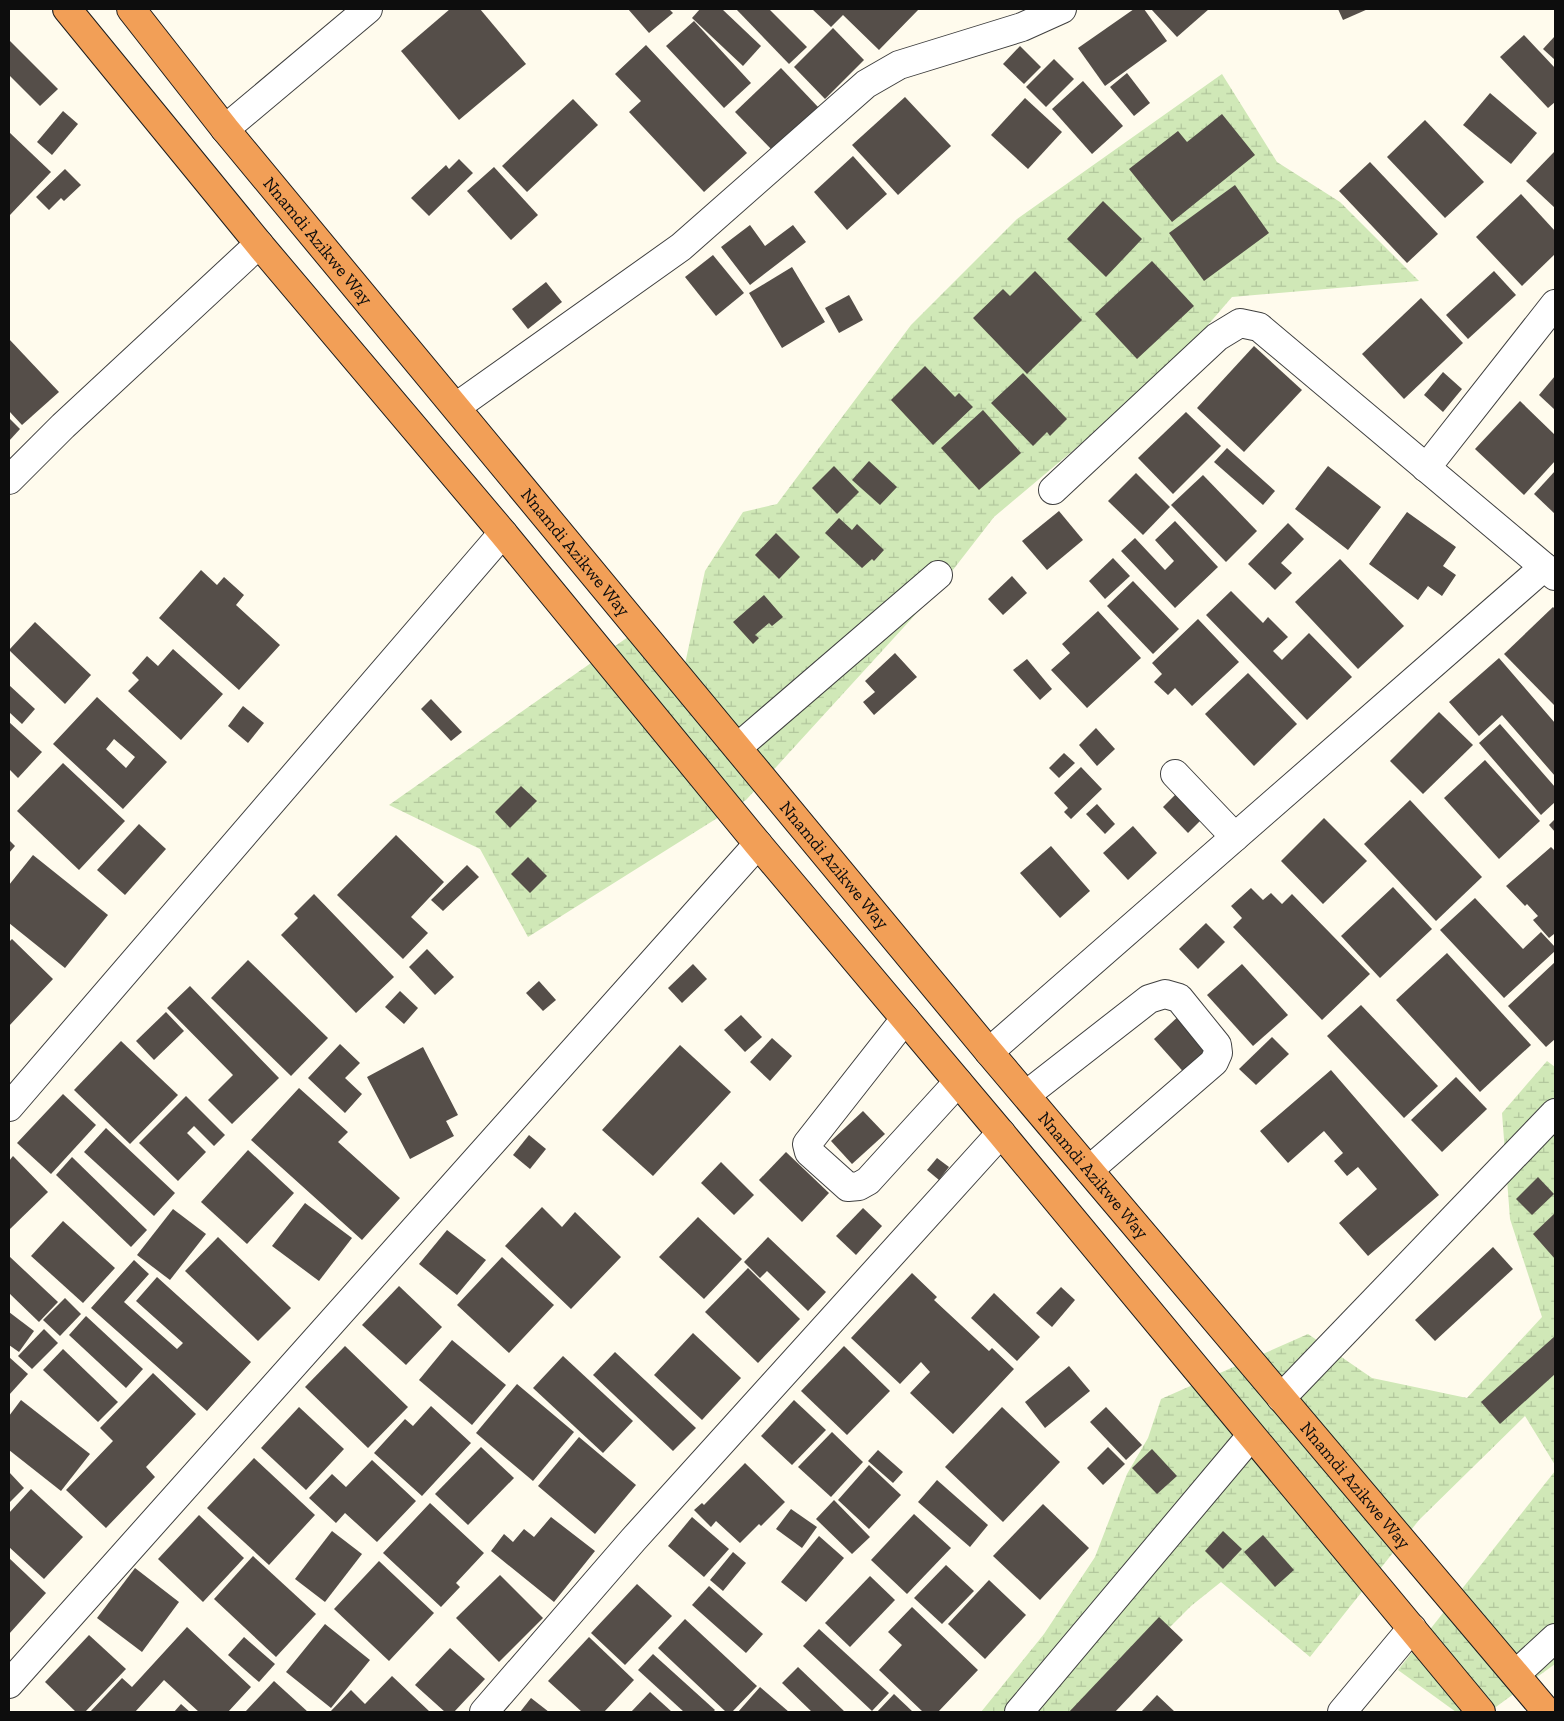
<svg xmlns="http://www.w3.org/2000/svg" width="1564" height="1721" viewBox="0 0 1564 1721" font-family="'Zilla Slab',serif">
	<defs>
		<pattern id="wetland-marsh" width="20" height="14" patternUnits="userSpaceOnUse" patternTransform="scale(1.25)"><rect width="20" height="14" fill="#d0e8b7"/><path d="M1 5h8M5 5V1M11 12h8M15 12V8" fill="none" stroke="#b1c69c"/></pattern>
	</defs>
	<rect width="100%" height="100%" fill="#fffbed"/>
	<g fill="url(#wetland-marsh)">
		<path d="M1222,74L1277,162L1340,202L1419,281L1232,297L1170,369L994,517L935,593L746,800L528,937L480,849L389,805L638,630L685,664L705,571L743,512L777,504L911,325L1017,219Z"/>
		<path d="M1547,1061L1555,1067V1465L1525,1416L1419,1520L1310,1657L1221,1582L1191,1606L1085,1712H981L1044,1634L1095,1557L1127,1474L1148,1438L1161,1399L1308,1334L1372,1378L1467,1398L1542,1317L1510,1219L1502,1113Z"/>
		<path d="M1555,1471V1664L1489,1712H1456L1398,1670Z"/>
	</g>
	<g fill="#554e49" fill-rule="evenodd">
		<path d="M450,9H480L526,64L459,120L401,51Z"/>
		<path d="M628,9H669L673,13L649,33Z"/>
		<path d="M700,9H722L761,46L743,66L692,18Z"/>
		<path d="M736,9H769L807,47L789,64Z"/>
		<path d="M812,9H919L879,50L843,15L831,27Z"/>
		<path d="M1134,9H1144L1167,41L1105,86L1078,48Z"/>
		<path d="M1151,9H1209L1177,37Z"/>
		<path d="M1338,9H1368L1343,20Z"/>
		<path d="M694,21L751,83L724,108L666,46Z"/>
		<path d="M833,28L864,60L825,99L794,67Z"/>
		<path d="M1524,35L1555,68V102L1548,108L1500,57Z"/>
		<path d="M1555,36V60L1543,49Z"/>
		<path d="M9,40L58,89L40,106L9,75Z"/>
		<path d="M646,45L747,153L704,192L629,112L641,101L615,74Z"/>
		<path d="M1020,46L1041,67L1024,84L1003,64Z"/>
		<path d="M1054,59L1074,79L1046,107L1026,87Z"/>
		<path d="M781,68L819,108L774,152L735,112Z"/>
		<path d="M1127,73L1150,103L1134,116L1110,87Z"/>
		<path d="M1083,81L1123,126L1092,154L1052,109Z"/>
		<path d="M1490,93L1537,133L1511,164L1463,125Z"/>
		<path d="M905,97L951,146L898,195L852,145Z"/>
		<path d="M1025,98L1062,132L1028,169L991,135Z"/>
		<path d="M573,99L598,125L527,192L502,166Z"/>
		<path d="M63,111L78,124L52,155L37,142Z"/>
		<path d="M1222,114L1255,155L1172,222L1129,169L1178,131L1187,142Z"/>
		<path d="M1425,120L1484,182L1445,218L1387,157Z"/>
		<path d="M9,132L51,172L9,216Z"/>
		<path d="M1555,151V208L1526,181Z"/>
		<path d="M853,156L887,194L847,230L814,192Z"/>
		<path d="M459,159L473,173L429,216L411,198L446,165L449,169Z"/>
		<path d="M1370,162L1438,234L1407,263L1339,191Z"/>
		<path d="M494,167L538,215L511,240L467,191Z"/>
		<path d="M65,169L81,185L64,201L61,198L49,210L36,197Z"/>
		<path d="M1235,185L1269,233L1204,281L1169,233Z"/>
		<path d="M1521,194L1555,231V254L1522,286L1476,237Z"/>
		<path d="M1103,201L1142,239L1106,277L1067,239Z"/>
		<path d="M750,225L765,246L793,225L806,242L750,285L721,247Z"/>
		<path d="M713,255L744,293L716,316L685,277Z"/>
		<path d="M1152,261L1194,306L1137,359L1095,314Z"/>
		<path d="M792,267L825,322L782,348L749,293Z"/>
		<path d="M1035,271L1082,320L1027,374L973,318L1003,289L1010,296Z"/>
		<path d="M1494,271L1516,295L1468,339L1446,315Z"/>
		<path d="M546,282L562,302L528,329L512,309Z"/>
		<path d="M849,295L863,320L839,333L825,308Z"/>
		<path d="M1421,298L1463,343L1404,399L1362,354Z"/>
		<path d="M9,339L59,392L22,425L9,411Z"/>
		<path d="M1254,346L1302,390L1244,452L1197,408Z"/>
		<path d="M925,366L955,397L959,393L973,407L933,445L891,400Z"/>
		<path d="M1443,372L1462,389L1443,412L1424,395Z"/>
		<path d="M1023,373L1067,419L1050,436L1047,432L1033,446L991,403Z"/>
		<path d="M1555,376V410L1539,395Z"/>
		<path d="M1520,401L1555,435V461L1524,495L1475,449Z"/>
		<path d="M983,410L1021,453L979,490L941,448Z"/>
		<path d="M1186,412L1221,446L1173,494L1138,458Z"/>
		<path d="M9,418L20,429L9,441Z"/>
		<path d="M1227,448L1275,491L1263,505L1214,462Z"/>
		<path d="M869,461L897,487L880,505L852,480Z"/>
		<path d="M834,466L859,492L837,514L812,488Z"/>
		<path d="M1328,466L1381,507L1348,550L1295,509Z"/>
		<path d="M1555,471V514L1534,494Z"/>
		<path d="M1136,473L1170,507L1143,535L1108,501Z"/>
		<path d="M1203,475L1257,531L1226,562L1171,505Z"/>
		<path d="M1059,511L1083,540L1047,570L1022,541Z"/>
		<path d="M1407,512L1456,547L1443,566L1456,575L1442,596L1428,586L1418,600L1369,564Z"/>
		<path d="M839,518L852,530L857,524L884,550L874,561L872,559L862,568L825,533Z"/>
		<path d="M1175,521L1218,567L1175,608L1121,551L1135,538L1165,570L1174,561L1155,540Z"/>
		<path d="M1288,523L1304,539L1281,563L1292,573L1275,590L1248,564Z"/>
		<path d="M776,533L800,557L779,579L755,555Z"/>
		<path d="M1113,558L1130,576L1105,599L1089,581Z"/>
		<path d="M1340,559L1404,626L1358,669L1295,602Z"/>
		<path d="M201,570L217,585L224,577L244,595L236,605L280,645L239,690L159,618Z"/>
		<path d="M1012,576L1027,593L1003,615L988,599Z"/>
		<path d="M1133,581L1179,629L1153,654L1107,606Z"/>
		<path d="M1231,591L1263,623L1268,617L1288,637L1273,651L1282,660L1309,633L1352,677L1307,720L1206,615Z"/>
		<path d="M764,595L783,617L772,626L769,623L755,635L759,638L753,644L733,622Z"/>
		<path d="M1553,607L1555,609V706L1504,654Z"/>
		<path d="M1098,611L1141,658L1087,708L1051,670L1070,653L1062,644Z"/>
		<path d="M1198,619L1239,662L1192,706L1175,688L1168,695L1154,682L1162,674L1152,663Z"/>
		<path d="M35,622L91,675L65,704L9,650Z"/>
		<path d="M173,649L223,694L181,740L128,691L139,680L132,673L147,656L158,666Z"/>
		<path d="M895,653L917,677L874,715L863,702L875,692L865,681Z"/>
		<path d="M1499,658L1555,723V776L1502,715L1479,736L1449,702Z"/>
		<path d="M1027,659L1052,689L1040,700L1013,670Z"/>
		<path d="M1248,673L1297,724L1254,766L1205,714Z"/>
		<path d="M9,685L35,709L22,724L9,712Z"/>
		<path d="M97,697L167,762L123,809L53,744ZM114,739L135,757L126,768L106,749Z"/>
		<path d="M431,699L462,732L451,741L421,709Z"/>
		<path d="M243,706L264,723L248,743L228,726Z"/>
		<path d="M1439,712L1473,745L1423,794L1390,761Z"/>
		<path d="M9,722L42,752L18,778L9,769Z"/>
		<path d="M1500,724L1555,787V802L1541,815L1479,743Z"/>
		<path d="M1096,728L1115,749L1097,766L1079,745Z"/>
		<path d="M1064,753L1075,763L1059,778L1049,768Z"/>
		<path d="M1485,760L1540,821L1499,859L1444,798Z"/>
		<path d="M63,763L125,821L79,870L17,811Z"/>
		<path d="M1081,767L1102,789L1071,819L1064,812L1068,808L1054,793Z"/>
		<path d="M521,786L537,801L510,828L495,812Z"/>
		<path d="M1181,789L1206,815L1188,833L1163,807Z"/>
		<path d="M1410,800L1482,877L1436,921L1364,844Z"/>
		<path d="M1097,804L1115,824L1105,834L1086,814Z"/>
		<path d="M1324,818L1367,861L1323,904L1281,861Z"/>
		<path d="M1555,819V832L1549,825Z"/>
		<path d="M139,824L166,849L125,895L97,870Z"/>
		<path d="M1133,826L1157,853L1128,880L1103,853Z"/>
		<path d="M396,835L444,882L411,917L428,933L403,959L337,895Z"/>
		<path d="M9,840L15,846L9,853Z"/>
		<path d="M1051,846L1090,891L1060,918L1020,873Z"/>
		<path d="M1551,847L1555,851V935L1554,934L1549,938L1533,920L1538,916L1527,904L1525,906L1506,886Z"/>
		<path d="M33,855L108,915L65,968L9,923V885Z"/>
		<path d="M528,857L547,876L530,893L511,874Z"/>
		<path d="M467,865L479,877L443,911L431,900Z"/>
		<path d="M1393,887L1432,929L1380,978L1341,936Z"/>
		<path d="M1251,888L1263,900L1271,893L1282,904L1292,894L1370,974L1322,1020L1233,927L1242,918L1231,906Z"/>
		<path d="M314,894L394,977L356,1013L281,935L298,918L294,914Z"/>
		<path d="M1475,898L1523,949L1541,932L1555,947V951L1504,998L1440,930Z"/>
		<path d="M1206,923L1225,942L1198,969L1179,949Z"/>
		<path d="M12,939L53,979L9,1026V940L10,941Z"/>
		<path d="M427,949L454,977L435,995L409,967Z"/>
		<path d="M1447,953L1531,1045L1480,1092L1396,1000Z"/>
		<path d="M248,960L328,1038L291,1076L211,998Z"/>
		<path d="M1555,962V1039L1546,1047L1508,1006Z"/>
		<path d="M693,964L707,979L682,1003L668,988Z"/>
		<path d="M1242,964L1288,1015L1253,1046L1207,995Z"/>
		<path d="M539,981L556,1000L543,1011L526,993Z"/>
		<path d="M190,986L279,1078L232,1124L208,1100L233,1075L167,1008Z"/>
		<path d="M400,991L418,1008L404,1024L385,1007Z"/>
		<path d="M1361,1005L1438,1086L1404,1118L1327,1036Z"/>
		<path d="M166,1012L184,1031L154,1060L136,1041Z"/>
		<path d="M1182,1013L1217,1051L1188,1077L1154,1039Z"/>
		<path d="M741,1015L762,1037L745,1052L724,1030Z"/>
		<path d="M1272,1037L1289,1054L1256,1085L1239,1069Z"/>
		<path d="M772,1038L792,1056L770,1081L750,1062Z"/>
		<path d="M121,1041L178,1095L130,1144L74,1090Z"/>
		<path d="M340,1044L360,1063L345,1078L362,1094L345,1113L308,1078Z"/>
		<path d="M680,1045L731,1092L653,1176L602,1130Z"/>
		<path d="M423,1047L458,1115L446,1121L454,1136L410,1159L367,1077Z"/>
		<path d="M1331,1070L1439,1195L1368,1256L1339,1223L1377,1189L1358,1167L1347,1176L1334,1161L1343,1153L1324,1131L1288,1163L1260,1131Z"/>
		<path d="M1456,1077L1487,1109L1442,1152L1411,1120Z"/>
		<path d="M299,1088L348,1132L338,1142L400,1198L362,1240L251,1140Z"/>
		<path d="M63,1094L96,1125L51,1174L17,1143Z"/>
		<path d="M186,1096L225,1135L214,1146L194,1126L187,1133L206,1152L178,1181L139,1143Z"/>
		<path d="M863,1111L885,1134L852,1164L831,1141Z"/>
		<path d="M106,1128L175,1193L154,1216L84,1152Z"/>
		<path d="M529,1135L546,1149L530,1169L513,1155Z"/>
		<path d="M248,1150L294,1193L247,1244L201,1202Z"/>
		<path d="M786,1152L829,1193L802,1222L759,1180Z"/>
		<path d="M13,1156L48,1192L9,1230V1161Z"/>
		<path d="M72,1157L147,1230L131,1247L56,1175Z"/>
		<path d="M937,1158L949,1167L939,1180L927,1170Z"/>
		<path d="M721,1162L754,1195L734,1215L701,1183Z"/>
		<path d="M1538,1177L1554,1194L1532,1215L1516,1199Z"/>
		<path d="M305,1203L352,1238L319,1281L272,1246Z"/>
		<path d="M542,1207L562,1227L575,1212L621,1257L571,1309L505,1246Z"/>
		<path d="M863,1208L882,1226L856,1255L836,1236Z"/>
		<path d="M173,1209L206,1234L170,1280L137,1255Z"/>
		<path d="M1555,1213V1259L1533,1234Z"/>
		<path d="M698,1217L742,1259L704,1299L659,1257Z"/>
		<path d="M63,1221L115,1268L83,1303L31,1256Z"/>
		<path d="M447,1230L486,1260L457,1295L419,1264Z"/>
		<path d="M218,1237L291,1308L258,1341L185,1271Z"/>
		<path d="M768,1237L826,1292L808,1311L767,1271L760,1278L744,1262Z"/>
		<path d="M1493,1247L1513,1269L1435,1341L1415,1320Z"/>
		<path d="M9,1256L58,1302L39,1322L9,1293Z"/>
		<path d="M502,1257L554,1305L509,1353L457,1305Z"/>
		<path d="M134,1260L149,1274L124,1302L177,1349L183,1343L136,1301L157,1277L251,1362L207,1411L91,1308Z"/>
		<path d="M748,1268L800,1319L758,1363L705,1312Z"/>
		<path d="M912,1273L937,1297L934,1300L989,1351L992,1348L1014,1369L953,1434L910,1393L930,1372L921,1362L900,1384L851,1338Z"/>
		<path d="M399,1286L442,1327L406,1365L362,1325Z"/>
		<path d="M1061,1287L1075,1300L1052,1327L1036,1313Z"/>
		<path d="M994,1293L1040,1337L1017,1361L971,1318Z"/>
		<path d="M65,1298L81,1314L60,1336L43,1320Z"/>
		<path d="M9,1312L34,1331L19,1352L9,1345Z"/>
		<path d="M86,1316L143,1369L126,1388L69,1335Z"/>
		<path d="M44,1329L58,1343L32,1369L18,1356Z"/>
		<path d="M693,1333L741,1378L702,1420L654,1375Z"/>
		<path d="M1555,1336V1374L1500,1424L1481,1402Z"/>
		<path d="M452,1340L506,1385L472,1425L419,1380Z"/>
		<path d="M345,1346L408,1407L368,1448L305,1387Z"/>
		<path d="M844,1346L890,1391L847,1435L801,1391Z"/>
		<path d="M63,1349L118,1402L98,1422L43,1370Z"/>
		<path d="M615,1352L696,1428L673,1451L593,1375Z"/>
		<path d="M563,1356L633,1421L603,1453L533,1388Z"/>
		<path d="M9,1357L28,1374L9,1395Z"/>
		<path d="M1069,1366L1090,1391L1045,1428L1025,1402Z"/>
		<path d="M153,1373L196,1414L146,1467L155,1477L106,1528L66,1490L113,1441L100,1428Z"/>
		<path d="M517,1384L574,1432L533,1481L476,1433Z"/>
		<path d="M21,1400L90,1454L61,1491L9,1450V1416Z"/>
		<path d="M794,1400L826,1430L792,1465L761,1436Z"/>
		<path d="M431,1406L471,1443L422,1496L374,1453L405,1419L413,1426Z"/>
		<path d="M299,1407L344,1449L306,1490L261,1448Z"/>
		<path d="M1002,1407L1060,1462L1003,1522L945,1467Z"/>
		<path d="M1106,1407L1142,1445L1126,1460L1090,1422Z"/>
		<path d="M832,1432L863,1462L831,1497L798,1467Z"/>
		<path d="M579,1437L636,1485L595,1534L538,1486Z"/>
		<path d="M481,1447L514,1478L468,1525L435,1494Z"/>
		<path d="M1108,1447L1125,1464L1103,1485L1087,1468Z"/>
		<path d="M1152,1449L1177,1476L1157,1494L1132,1468Z"/>
		<path d="M878,1450L903,1472L893,1483L868,1461Z"/>
		<path d="M254,1458L315,1515L269,1565L207,1508Z"/>
		<path d="M372,1460L416,1501L377,1542L345,1513L336,1523L309,1498L332,1474L346,1487Z"/>
		<path d="M745,1463L785,1502L761,1526L759,1524L740,1543L716,1521L711,1527L694,1510L702,1503L704,1505Z"/>
		<path d="M869,1465L901,1495L869,1529L838,1500Z"/>
		<path d="M9,1472L24,1488L9,1503Z"/>
		<path d="M937,1480L988,1525L970,1547L918,1502Z"/>
		<path d="M31,1489L83,1537L44,1579L9,1547V1513Z"/>
		<path d="M834,1500L870,1537L852,1554L816,1519Z"/>
		<path d="M430,1503L484,1553L456,1583L460,1587L441,1607L383,1553Z"/>
		<path d="M1043,1504L1089,1548L1040,1600L993,1556Z"/>
		<path d="M791,1509L817,1527L802,1548L776,1529Z"/>
		<path d="M914,1514L951,1548L907,1594L871,1560Z"/>
		<path d="M199,1515L244,1558L203,1602L158,1559Z"/>
		<path d="M551,1517L595,1551L554,1602L491,1551L504,1534L513,1542L524,1529L534,1537Z"/>
		<path d="M692,1517L729,1549L704,1577L668,1546Z"/>
		<path d="M332,1531L362,1554L325,1602L295,1579Z"/>
		<path d="M1223,1531L1242,1549L1223,1569L1205,1551Z"/>
		<path d="M1263,1535L1294,1570L1275,1587L1244,1552Z"/>
		<path d="M819,1536L844,1558L806,1602L781,1582Z"/>
		<path d="M733,1552L746,1563L723,1591L710,1580Z"/>
		<path d="M253,1556L316,1614L276,1657L214,1599Z"/>
		<path d="M9,1558L46,1593L9,1634Z"/>
		<path d="M379,1561L434,1613L389,1661L334,1609Z"/>
		<path d="M946,1565L974,1591L942,1624L914,1598Z"/>
		<path d="M135,1568L179,1602L142,1652L97,1618Z"/>
		<path d="M500,1575L543,1618L499,1662L456,1618Z"/>
		<path d="M870,1576L895,1600L850,1647L825,1623Z"/>
		<path d="M989,1580L1026,1615L985,1659L948,1624Z"/>
		<path d="M637,1584L672,1616L625,1665L591,1633Z"/>
		<path d="M709,1586L763,1634L746,1653L692,1605Z"/>
		<path d="M912,1607L978,1670L938,1712H923L879,1670L902,1645L888,1632Z"/>
		<path d="M1159,1617L1183,1640L1115,1712H1069Z"/>
		<path d="M685,1619L757,1686L732,1712H726L658,1648Z"/>
		<path d="M325,1624L370,1660L331,1708L286,1672Z"/>
		<path d="M187,1627L251,1687L228,1712H199L164,1680L135,1712H90L122,1678L132,1687Z"/>
		<path d="M819,1629L889,1693L872,1711L803,1646Z"/>
		<path d="M89,1635L126,1669L85,1712H76L45,1682Z"/>
		<path d="M244,1637L275,1664L259,1682L228,1655Z"/>
		<path d="M589,1637L634,1680L604,1712H582L548,1681Z"/>
		<path d="M450,1648L485,1679L454,1712H445L415,1685Z"/>
		<path d="M653,1654L715,1710L713,1712H684L638,1670Z"/>
		<path d="M798,1667L845,1712H812L782,1683Z"/>
		<path d="M392,1676L430,1712H330L351,1690L365,1704Z"/>
		<path d="M274,1681L308,1712H245Z"/>
		<path d="M760,1687L789,1712H738Z"/>
		<path d="M650,1692L672,1712H631Z"/>
		<path d="M894,1694L913,1712H877Z"/>
		<path d="M1157,1695L1175,1712H1141Z"/>
		<path d="M531,1698L549,1712H520Z"/>
		<path d="M181,1704L190,1712H174Z"/>
	</g>
	<g fill="none" stroke-linecap="round" stroke-linejoin="round">
		<defs>
			<g id="minor">
				<path d="M225,129L368,9"/>
				<path d="M456,407L681,247L866,84L899,65L1022,27L1062,9"/>
				<path d="M1426,468L1555,304"/>
				<path d="M9,480L63,426L259,244"/>
				<path d="M1053,490L1217,337L1240,323L1259,327L1555,576"/>
				<path d="M738,747L938,575"/>
				<path d="M1175,774L1235,837"/>
				<path d="M905,1019L807,1144L809,1152L848,1187L859,1186L868,1181L958,1082"/>
				<path d="M989,1052L1544,567"/>
				<path d="M1026,1095L1149,999L1165,994L1179,998L1217,1045L1218,1053L1214,1062L1089,1170"/>
				<path d="M9,1107L503,533"/>
				<path d="M1281,1398L1555,1113"/>
				<path d="M1516,1674L1555,1638"/>
				<path d="M9,1684L758,844"/>
				<path d="M484,1712L633,1540L1001,1133"/>
				<path d="M1019,1712L1251,1436"/>
				<path d="M1342,1712L1412,1628"/>
			</g>
			<g id="highway">
				<path d="M67,9L259,244L503,533L758,844L1001,1133L1481,1712"/>
				<path id="s1" d="M131,9L225,129L989,1052L1547,1712"/>
			</g>
		</defs>
		<use href="#minor" stroke="#404040" stroke-width="30"/>
		<use href="#highway" stroke="#1e1e1e" stroke-width="30"/>
		<use href="#minor" stroke="#fff" stroke-width="28"/>
		<use href="#highway" stroke="#f29f57" stroke-width="28"/>
	</g>
	<g text-anchor="middle" stroke-width="5" stroke-linejoin="round" paint-order="stroke">
		<g font-size="18" fill="#0d0d0d" stroke="#fff">
			<text dy="6" stroke="none"><textPath href="#s1" startOffset="298">Nnamdi Azikwe Way</textPath></text>
			<text dy="6" stroke="none"><textPath href="#s1" startOffset="702">Nnamdi Azikwe Way</textPath></text>
			<text dy="6" stroke="none"><textPath href="#s1" startOffset="1108">Nnamdi Azikwe Way</textPath></text>
			<text dy="6" stroke="none"><textPath href="#s1" startOffset="1512">Nnamdi Azikwe Way</textPath></text>
			<text dy="6" stroke="none"><textPath href="#s1" startOffset="1918">Nnamdi Azikwe Way</textPath></text>
		</g>
	</g>
	<rect width="1564" height="1721" fill="none" stroke="#0d0d0d" stroke-width="20"/>
</svg>
